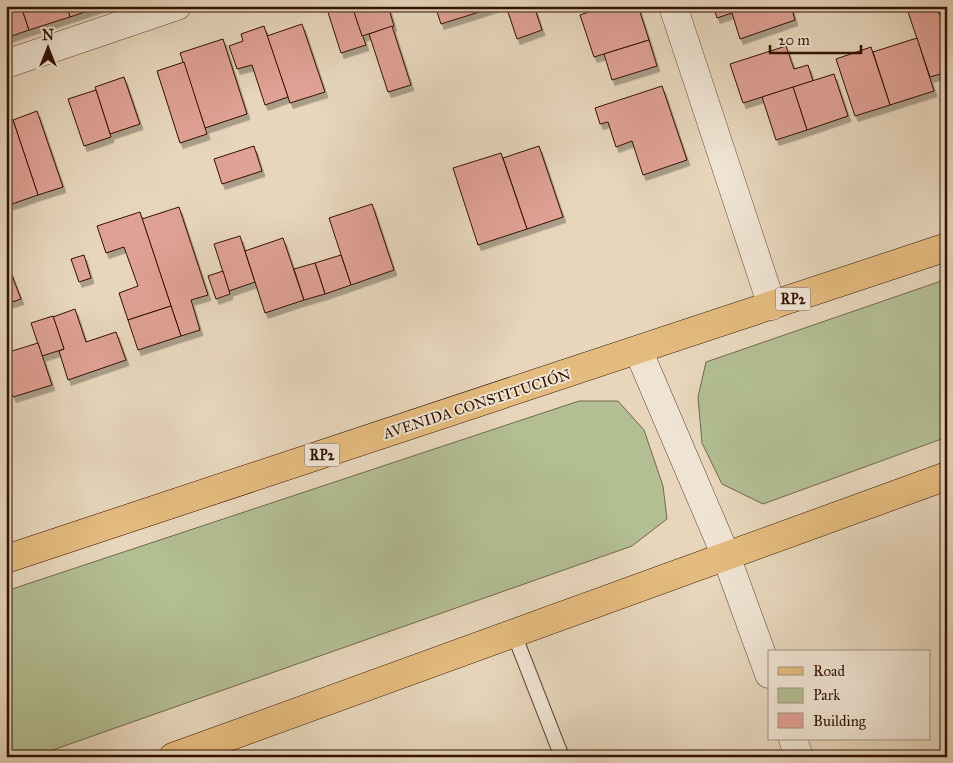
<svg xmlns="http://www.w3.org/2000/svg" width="953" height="763" viewBox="0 0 953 763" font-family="'IM FELL Great Primer',serif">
	<defs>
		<filter id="shadow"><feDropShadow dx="3" dy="5.5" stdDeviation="0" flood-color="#0004"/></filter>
	</defs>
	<rect width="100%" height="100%" fill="#e7d6bc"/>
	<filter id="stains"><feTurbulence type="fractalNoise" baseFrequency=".004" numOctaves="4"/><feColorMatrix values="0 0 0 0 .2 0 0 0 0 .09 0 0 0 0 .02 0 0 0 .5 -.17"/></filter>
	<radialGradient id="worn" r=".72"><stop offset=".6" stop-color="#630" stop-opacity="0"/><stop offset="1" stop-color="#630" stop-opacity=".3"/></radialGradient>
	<g fill="#b3be93" stroke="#72684a">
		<path d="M947,279V437L763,504L722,484L702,443L698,397L706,362Z"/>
		<path d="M579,401H618L644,430L663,486L667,519L632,546L33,757H6V591Z"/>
	</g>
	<g fill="#dfa194" stroke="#311101" filter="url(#shadow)">
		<path d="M6,6H21L29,30L6,38Z"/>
		<path d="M21,6H67L70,17L29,30Z"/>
		<path d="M67,6H103L70,17Z"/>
		<path d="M326,6H352L366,45L341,53Z"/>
		<path d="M361,6H388L394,26L362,36L353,9Z"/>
		<path d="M435,6H495V7L441,24Z"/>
		<path d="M506,6H534L542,30L517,39Z"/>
		<path d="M606,6H638L649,40L594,57L580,15Z"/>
		<path d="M713,6H791L795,20L740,39L732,13L717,18Z"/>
		<path d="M906,6H936L939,14L947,11V72L930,77Z"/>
		<path d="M302,24L325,92L290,103L267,36Z"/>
		<path d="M264,26L288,97L265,105L252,65L237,69L229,46L243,41L241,34Z"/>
		<path d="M392,26L411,85L388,92L369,34Z"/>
		<path d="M917,38L934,91L890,105L873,52Z"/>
		<path d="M223,39L247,114L205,128L180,53Z"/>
		<path d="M649,40L657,66L612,80L604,54Z"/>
		<path d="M786,46L794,69L808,65L813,81L743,103L730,64Z"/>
		<path d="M871,47L890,105L855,116L836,59Z"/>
		<path d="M184,62L207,134L180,143L157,71Z"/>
		<path d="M834,74L848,116L807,130L793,87Z"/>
		<path d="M124,77L140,124L110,134L95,87Z"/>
		<path d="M662,86L687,160L643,175L632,141L616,147L608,122L600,124L595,108Z"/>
		<path d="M793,87L807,130L776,140L762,97Z"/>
		<path d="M96,90L111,137L84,146L68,99Z"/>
		<path d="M37,111L63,187L38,195L13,120Z"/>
		<path d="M13,120L38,195L6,206V122Z"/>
		<path d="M254,146L262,171L222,184L214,159Z"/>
		<path d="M539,146L563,217L527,229L503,158Z"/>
		<path d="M501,153L527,229L478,245L453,168Z"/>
		<path d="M372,204L394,270L351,285L329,218Z"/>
		<path d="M179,207L208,295L191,300L200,330L181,336L142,219Z"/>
		<path d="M140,212L171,306L128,320L119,293L138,286L124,247L106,253L97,226Z"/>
		<path d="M240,236L255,282L229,291L214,244Z"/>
		<path d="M283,238L304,300L265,313L245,251Z"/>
		<path d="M84,255L91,278L79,282L71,259Z"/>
		<path d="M341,255L351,285L325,294L315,263Z"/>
		<path d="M6,260L21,299L6,304Z"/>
		<path d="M315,263L325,294L304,300L294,269Z"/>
		<path d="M223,271L230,294L216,299L208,276Z"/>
		<path d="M171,306L181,336L138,350L128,320Z"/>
		<path d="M75,309L86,342L116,332L126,360L68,380L59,351L64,349L53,317Z"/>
		<path d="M53,316L64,349L42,356L31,323Z"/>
		<path d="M38,343L52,385L13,397L6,376V353Z"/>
	</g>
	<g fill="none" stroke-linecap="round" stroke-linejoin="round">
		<defs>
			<path id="service" d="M514,634L562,757"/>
			<g id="minor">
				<path d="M673,6L772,306"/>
				<path d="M6,64L177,6"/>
				<path d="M638,350L726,556L769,674"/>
				<path d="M793,739L799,757"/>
			</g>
			<g id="primary">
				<path d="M6,559L947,247"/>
				<path d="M173,757L947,476"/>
			</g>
		</defs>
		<use href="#service" stroke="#5e4230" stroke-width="16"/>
		<use href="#minor" stroke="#5e4230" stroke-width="29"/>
		<use href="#primary" stroke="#311101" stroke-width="29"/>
		<use href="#service" stroke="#efe4d3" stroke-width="14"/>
		<use href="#minor" stroke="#efe4d3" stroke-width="28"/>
		<use href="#primary" stroke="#e4bb7e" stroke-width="28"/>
	</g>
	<g text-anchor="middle" stroke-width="4" stroke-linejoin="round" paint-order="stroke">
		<g fill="#efe4d3" stroke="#6a5040" stroke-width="1">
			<rect x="775.5" y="287.5" width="35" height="23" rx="4"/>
			<rect x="304.5" y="443.5" width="35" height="23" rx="4"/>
		</g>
		<g font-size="14" font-weight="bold" fill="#311101">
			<text x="793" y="304">RP2</text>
			<text x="322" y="460">RP2</text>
		</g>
		<g font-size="15" fill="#311101" stroke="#efe4d3">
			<text transform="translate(477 404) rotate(-18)" y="5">AVENIDA CONSTITUCIÓN</text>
		</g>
	</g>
	<rect width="953" height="763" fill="none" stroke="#e7d6bc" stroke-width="25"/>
	<rect x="8" y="8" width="938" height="748" fill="none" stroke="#311101" stroke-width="2.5"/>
	<rect x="12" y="12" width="928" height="738" fill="none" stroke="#311101"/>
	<rect x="768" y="650" width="162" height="90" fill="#efe4d3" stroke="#a3907f"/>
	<rect x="778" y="667" width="25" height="8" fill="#e4bb7e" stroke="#a3907f"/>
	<text x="813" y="676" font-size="15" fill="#311101">Road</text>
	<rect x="778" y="688" width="25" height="15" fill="#b3be93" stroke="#a3907f"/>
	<text x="813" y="700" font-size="15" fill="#311101">Park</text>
	<rect x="778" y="713" width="25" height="15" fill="#dfa194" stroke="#a3907f"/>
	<text x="813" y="726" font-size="15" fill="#311101">Building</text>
	<g transform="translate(48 48)" stroke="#efe4d3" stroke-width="4" paint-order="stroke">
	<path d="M0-4L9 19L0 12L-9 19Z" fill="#311101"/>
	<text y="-8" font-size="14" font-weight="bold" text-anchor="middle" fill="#311101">N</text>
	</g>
	<path d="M770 45v8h91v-8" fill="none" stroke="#311101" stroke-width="2.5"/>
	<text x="778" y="45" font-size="15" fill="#311101" stroke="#efe4d3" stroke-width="4" paint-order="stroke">20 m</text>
	<rect width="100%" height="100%" filter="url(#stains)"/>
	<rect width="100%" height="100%" fill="url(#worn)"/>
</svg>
